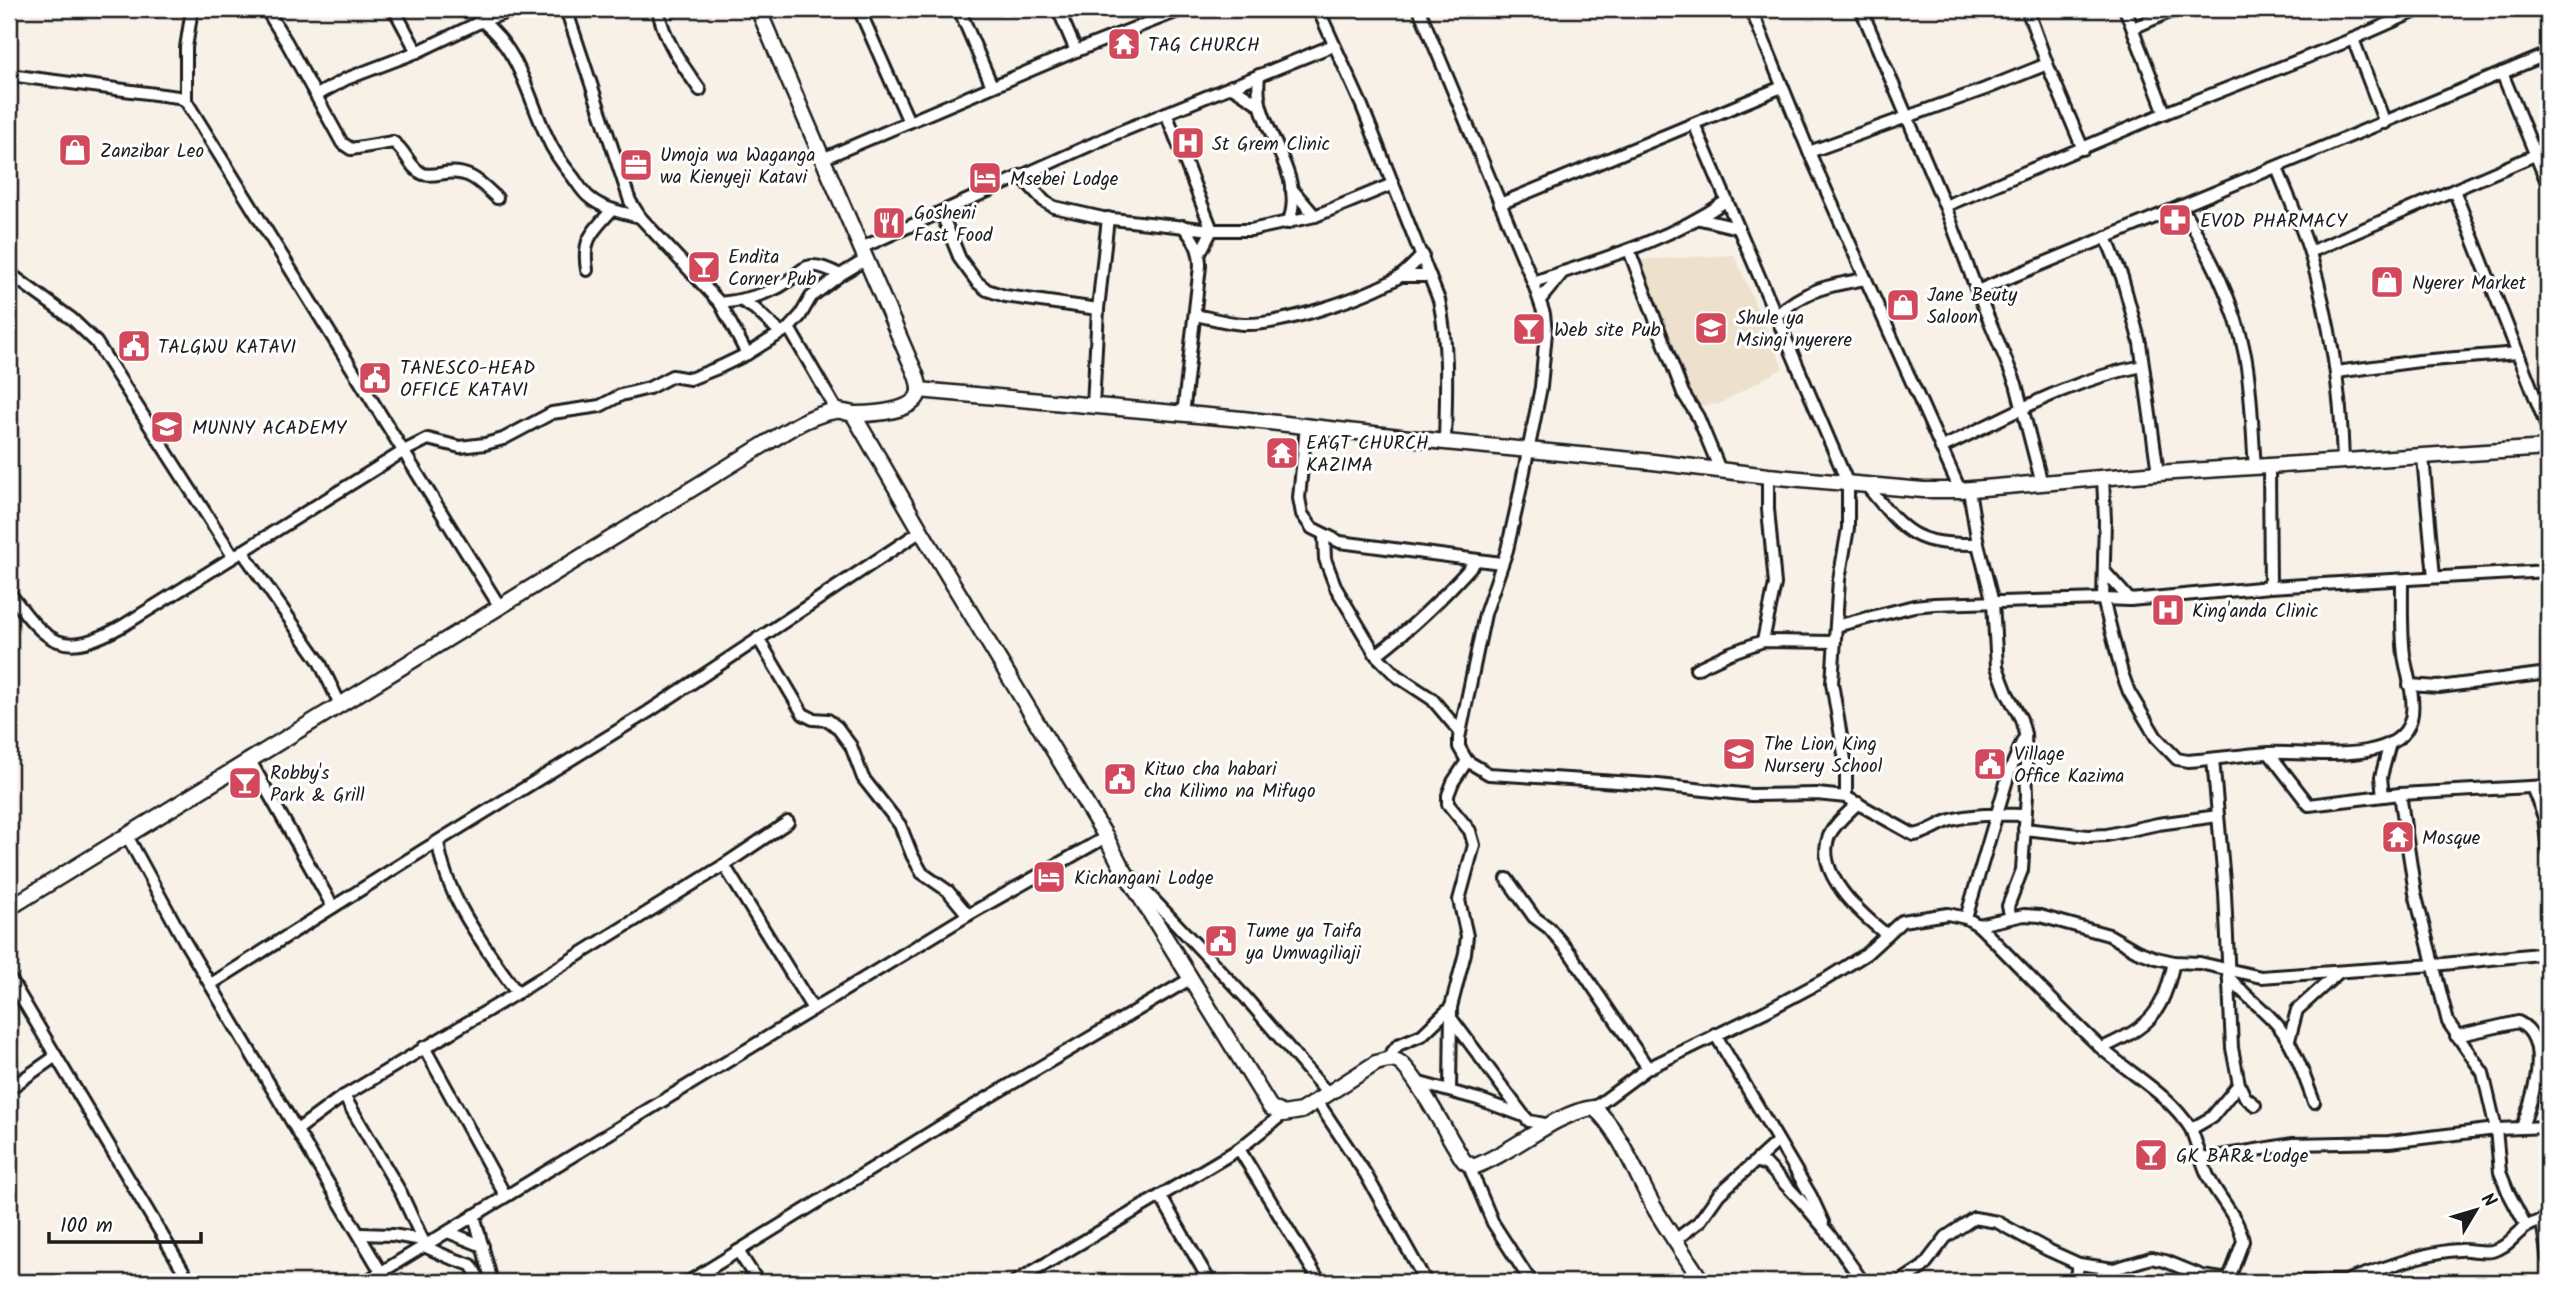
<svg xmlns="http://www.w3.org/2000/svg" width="2557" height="1291" viewBox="0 0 2557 1291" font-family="Kalam,sans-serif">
	<rect width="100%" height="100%" fill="#f7f1e8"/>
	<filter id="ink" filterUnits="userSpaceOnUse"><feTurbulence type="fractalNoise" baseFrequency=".0143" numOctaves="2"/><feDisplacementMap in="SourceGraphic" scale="14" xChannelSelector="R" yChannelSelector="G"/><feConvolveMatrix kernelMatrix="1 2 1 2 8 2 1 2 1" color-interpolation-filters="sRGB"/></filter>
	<g filter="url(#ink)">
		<path fill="#ede0cc" d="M1734,255L1783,368L1719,404L1695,406L1655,312L1637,260Z"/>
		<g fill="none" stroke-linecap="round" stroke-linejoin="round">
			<defs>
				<g id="minor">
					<path d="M266,9L287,43L342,143L351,149L393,142C406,150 409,168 423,174C430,176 438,174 445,173C470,170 480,182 497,198"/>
					<path d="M394,9L417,52"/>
					<path d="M566,9L630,201L640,217L720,303L747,354"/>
					<path d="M658,9C663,39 683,66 700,90"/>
					<path d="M859,9L909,122"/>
					<path d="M959,9L992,86"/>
					<path d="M1058,9L1076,51"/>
					<path d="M1318,9L1362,106L1439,300C1449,347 1446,394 1445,442"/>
					<path d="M1419,9L1533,282L1544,314L1546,332L1541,387L1517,506L1507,550L1485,614L1459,738V747L1467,761L1489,774L1649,784L1751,795L1817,794L1846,797L1914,835C1928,833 1938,824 1951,820C1975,813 2001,815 2025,815"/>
					<path d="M1751,9L1809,152L1960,490"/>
					<path d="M1861,9L1945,206L1977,291L2016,384L2042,484"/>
					<path d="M2027,9L2047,64L2083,149"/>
					<path d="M2125,9L2165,113"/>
					<path d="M482,21C521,52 527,95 547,137C553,151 563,165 573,177C578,184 583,193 590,198C603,209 624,213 640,217"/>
					<path d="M2133,28L2177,9"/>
					<path d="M2353,39L2385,123"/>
					<path d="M2502,73L2548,185"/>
					<path d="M9,75L178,97L186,101L500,607"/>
					<path d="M1259,75C1258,84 1258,94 1260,103C1268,140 1306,183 1288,223"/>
					<path d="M1231,86L1260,105"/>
					<path d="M317,95L346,79L417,52L482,21L505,13L525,9"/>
					<path d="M186,101V48L192,9"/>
					<path d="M1166,113L1212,230L1200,253"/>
					<path d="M1694,124L1848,484V528L1839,580L1832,683L1846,766V797"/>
					<path d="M1809,152L1985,89L2047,64"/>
					<path d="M822,159L1076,51L1183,9"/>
					<path d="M2277,168C2288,196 2301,224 2310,253C2330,320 2341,391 2343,460"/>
					<path d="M1021,176L1044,201L1054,207L1103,218L1212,230H1251L1315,216L1393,184"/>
					<path d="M1291,188L1315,216"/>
					<path d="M2454,190L2548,430"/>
					<path d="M1500,204L1782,87"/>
					<path d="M1945,206L2165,113L2353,39L2421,9"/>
					<path d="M2181,206C2208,252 2235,302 2245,355C2252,391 2252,431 2255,468"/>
					<path d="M941,212L960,259L977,282L987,290L1005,296L1098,309"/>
					<path d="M1700,219L1738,228"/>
					<path d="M1183,226C1194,240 1200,248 1200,266L1183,415"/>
					<path d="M2106,237L2122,277L2140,343L2158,473"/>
					<path d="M861,248L1117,133L1334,45"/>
					<path d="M1629,250L1683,393L1698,417L1720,470"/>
					<path d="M2310,252L2535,155"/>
					<path d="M587,270C582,239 592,232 612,210"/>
					<path d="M9,273L72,319L96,342L233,556"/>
					<path d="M1401,276H1430"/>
					<path d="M1533,282C1599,260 1668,241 1726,201"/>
					<path d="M1977,291L2548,54"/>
					<path d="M1540,300L1563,272"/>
					<path d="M742,301L755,309L780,332"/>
					<path d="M720,303C740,301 757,297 775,289C804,276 800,253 840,275"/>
					<path d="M1195,315C1211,318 1227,323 1243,324C1280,326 1366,297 1399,277C1408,271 1415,262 1423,255"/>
					<path d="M1776,316C1804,290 1829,285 1866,279"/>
					<path d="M789,328L837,411"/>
					<path d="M2336,372L2419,361L2518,353"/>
					<path d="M1093,406L1098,309L1108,218"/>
					<path d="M1306,426L1299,498L1302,514L1312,528L1340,542L1501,563"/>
					<path d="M1941,448C2006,417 2071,379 2143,366"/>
					<path d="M2423,457L2434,577"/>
					<path d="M2269,466L2270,587"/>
					<path d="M2103,478L2105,520L2103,599L2122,673L2129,692L2156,737L2177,759L2188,761C2215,759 2241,755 2268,753C2304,751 2399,767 2411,719C2416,700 2407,674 2404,655C2401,630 2402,605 2402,580"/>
					<path d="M1867,486C1906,534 1914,545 1978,544"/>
					<path d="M1969,490L1978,544L1993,603L1997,667L2007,693L2021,719L2025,734L2027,795L2022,870L2008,906L2011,918"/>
					<path d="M1324,536L1325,559L1336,588L1376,655L1397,676L1432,699L1460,732"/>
					<path d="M242,551L319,661L340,704"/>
					<path d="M2105,572L2130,600"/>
					<path d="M9,592C47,644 63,660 124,625L404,451L428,439L460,447L485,444L503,439L552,413L600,406L621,395L649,388L672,376L690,379L720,367L747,354L789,328L800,316L811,297L840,275L865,260"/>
					<path d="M1836,626L1914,606L1934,604L2103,599L2130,600L2270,587L2548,571"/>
					<path d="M758,638L803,714L813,719L828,720L837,727L851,746L863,778L900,825L912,855L922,873L948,891L968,915"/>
					<path d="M1763,641L1775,584L1768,509V476"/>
					<path d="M1376,655C1413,627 1445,596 1476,561"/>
					<path d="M1696,669L1730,653L1763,641L1834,642"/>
					<path d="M2409,685L2439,687L2548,673"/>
					<path d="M2269,753L2309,805L2400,794L2548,786"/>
					<path d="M249,759L333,907"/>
					<path d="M2213,759L2225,893L2232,1048L2239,1084L2245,1097L2255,1105"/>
					<path d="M2532,787L2544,817L2548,851"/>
					<path d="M2400,794L2415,893L2448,1022L2483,1073L2496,1129L2500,1172L2508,1192L2526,1226"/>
					<path d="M2383,796L2381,777L2390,743"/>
					<path d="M1858,803C1848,813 1835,823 1829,836C1814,874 1862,915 1887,935"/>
					<path d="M2024,829L2088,836L2107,835L2158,824L2218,816"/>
					<path d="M126,834L185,942L381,1272"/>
					<path d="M438,842C446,899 485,946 517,993"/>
					<path d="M724,865L813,1009"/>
					<path d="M1133,878L1246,998L1328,1094"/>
					<path d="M1507,879L1534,917L1549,928L1570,953L1648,1068"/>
					<path d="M1966,918L2009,773L2023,740"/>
					<path d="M1978,925L2024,915L2040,916L2109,935L2137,951L2156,958L2174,962L2200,963L2261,977L2434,965L2548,953"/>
					<path d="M2228,976C2243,995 2264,1008 2279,1027C2296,1048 2304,1077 2314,1102"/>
					<path d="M9,977L190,1282"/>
					<path d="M211,984L422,851L648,712L921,531"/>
					<path d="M1451,1018L1524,1116"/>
					<path d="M1715,1034L1811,1196L1823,1222"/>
					<path d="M2456,1036L2518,1022C2554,1039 2532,1100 2522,1127"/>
					<path d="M2289,1040L2297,1010L2339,972"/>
					<path d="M424,1047L505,1195"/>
					<path d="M2102,1048C2150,1026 2162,1015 2174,962"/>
					<path d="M1386,1060L1398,1045L1422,1035L1451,1007"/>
					<path d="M1416,1082L1478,1099L1524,1116L1529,1121L1550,1125"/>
					<path d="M9,1089L56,1056"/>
					<path d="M1450,1091L1451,1007L1465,953L1467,936L1459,900L1474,845L1470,831L1448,804V795L1453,782L1467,761"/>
					<path d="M344,1096L401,1193L426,1247L448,1257L471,1265L481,1282"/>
					<path d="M1317,1101L1365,1173L1426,1282"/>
					<path d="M1594,1108L1648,1068L1766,1011L1826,979L1866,954L1902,921L1948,914L1966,918L1978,925C2019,965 2058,1008 2100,1047C2131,1075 2168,1093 2191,1129C2198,1146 2202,1166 2211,1182C2222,1202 2239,1219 2243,1241L2228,1281"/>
					<path d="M2191,1129L2212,1117L2239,1084"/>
					<path d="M297,1130L339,1099L517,993L724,865L788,822"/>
					<path d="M1239,1149L1320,1282"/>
					<path d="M2202,1159L2293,1144L2389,1142L2496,1129L2548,1127"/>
					<path d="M1756,1161L1778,1141"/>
					<path d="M1469,1166L1493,1223L1531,1282"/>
					<path d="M1161,1197L1210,1282"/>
					<path d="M474,1215L492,1282"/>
					<path d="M2542,1221L2548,1259"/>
					<path d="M448,1232L483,1246"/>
					<path d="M360,1234L392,1235L423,1240"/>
					<path d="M1675,1240L1699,1222L1719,1194L1756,1161L1767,1165L1802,1202L1829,1234L1863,1282"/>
					<path d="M738,1251L758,1282"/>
					<path d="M2348,1280C2384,1269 2422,1252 2459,1250C2470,1249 2481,1253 2492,1251C2515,1246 2516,1223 2548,1220"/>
					<path d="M365,1282L968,915L1106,837"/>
					<path d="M688,1282L967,1110L1190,979"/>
					<path d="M1015,1282L1239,1149L1283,1114"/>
					<path d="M1900,1282L1923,1267L1946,1237L1974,1218L1997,1222L2048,1250L2079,1264L2114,1269L2151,1258L2165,1261L2202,1276L2242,1282"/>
					<path d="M2074,1282L2079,1264"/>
					<path d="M2279,1282L2353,1281"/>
				</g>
				<g id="tertiary">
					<path d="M919,390L1242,419L1445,442L1653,462L1768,476L1923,490H1960L2158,473L2548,448"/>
					<path d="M853,414L921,531L1106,837L1120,864L1270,1107L1283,1114L1301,1111L1376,1063C1383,1061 1390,1058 1397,1061C1414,1068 1451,1143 1464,1161L1473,1167C1513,1153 1554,1113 1594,1108C1619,1128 1639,1181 1655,1209C1670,1234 1687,1258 1702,1282"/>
					<path d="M9,908L765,444C787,431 809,415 835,411C842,410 849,414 856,414C872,414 917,412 919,391C920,381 913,368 909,359L758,9"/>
				</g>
			</defs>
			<use href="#minor" stroke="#1c1c1c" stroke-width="16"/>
			<use href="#tertiary" stroke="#1c1c1c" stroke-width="19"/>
			<use href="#minor" stroke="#fff" stroke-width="10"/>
			<use href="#tertiary" stroke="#fff" stroke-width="14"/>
		</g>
	</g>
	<defs>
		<symbol id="temple-square" viewBox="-11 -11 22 22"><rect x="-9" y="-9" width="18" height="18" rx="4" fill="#d1495b" stroke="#fff"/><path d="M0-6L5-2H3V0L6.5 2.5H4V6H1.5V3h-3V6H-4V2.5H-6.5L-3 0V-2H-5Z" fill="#fff"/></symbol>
		<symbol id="hospital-square" viewBox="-11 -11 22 22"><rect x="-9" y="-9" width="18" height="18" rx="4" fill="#d1495b" stroke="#fff"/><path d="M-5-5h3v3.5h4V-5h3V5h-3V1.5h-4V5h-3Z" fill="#fff"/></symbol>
		<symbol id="shop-square" viewBox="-11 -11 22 22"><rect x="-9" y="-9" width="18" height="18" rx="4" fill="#d1495b" stroke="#fff"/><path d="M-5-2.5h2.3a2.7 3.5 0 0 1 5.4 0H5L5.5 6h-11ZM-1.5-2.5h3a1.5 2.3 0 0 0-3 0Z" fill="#fff"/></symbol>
		<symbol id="office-square" viewBox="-11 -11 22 22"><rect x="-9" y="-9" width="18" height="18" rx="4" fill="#d1495b" stroke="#fff"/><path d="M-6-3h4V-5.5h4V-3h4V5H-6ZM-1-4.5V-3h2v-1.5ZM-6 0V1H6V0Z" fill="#fff"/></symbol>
		<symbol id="hotel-square" viewBox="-11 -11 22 22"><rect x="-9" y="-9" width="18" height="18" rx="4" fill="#d1495b" stroke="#fff"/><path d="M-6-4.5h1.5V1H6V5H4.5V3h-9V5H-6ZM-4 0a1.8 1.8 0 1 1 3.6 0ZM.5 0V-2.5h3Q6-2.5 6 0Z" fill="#fff"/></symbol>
		<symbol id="pharmacy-square" viewBox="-11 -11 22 22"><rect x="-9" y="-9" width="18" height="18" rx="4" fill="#d1495b" stroke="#fff"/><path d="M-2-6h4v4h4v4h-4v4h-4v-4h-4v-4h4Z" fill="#fff"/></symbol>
		<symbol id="restaurant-square" viewBox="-11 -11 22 22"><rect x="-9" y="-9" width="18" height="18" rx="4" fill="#d1495b" stroke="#fff"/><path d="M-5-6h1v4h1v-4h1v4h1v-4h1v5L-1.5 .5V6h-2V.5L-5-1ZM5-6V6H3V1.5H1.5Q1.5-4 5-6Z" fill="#fff"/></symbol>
		<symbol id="bar-square" viewBox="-11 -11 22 22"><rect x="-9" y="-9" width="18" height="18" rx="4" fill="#d1495b" stroke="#fff"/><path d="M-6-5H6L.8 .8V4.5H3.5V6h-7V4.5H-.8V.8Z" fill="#fff"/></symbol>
		<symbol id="school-square" viewBox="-11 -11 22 22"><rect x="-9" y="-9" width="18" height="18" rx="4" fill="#d1495b" stroke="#fff"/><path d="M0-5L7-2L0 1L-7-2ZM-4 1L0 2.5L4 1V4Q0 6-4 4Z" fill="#fff"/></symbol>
		<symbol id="civic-square" viewBox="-11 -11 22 22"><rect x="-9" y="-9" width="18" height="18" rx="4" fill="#d1495b" stroke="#fff"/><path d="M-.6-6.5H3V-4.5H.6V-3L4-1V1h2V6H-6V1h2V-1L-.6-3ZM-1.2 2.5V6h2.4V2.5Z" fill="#fff"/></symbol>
	</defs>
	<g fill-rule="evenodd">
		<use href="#temple-square" x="1105" y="25" width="38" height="38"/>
		<use href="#hospital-square" x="1169" y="124" width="38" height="38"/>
		<use href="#shop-square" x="56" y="131" width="38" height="38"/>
		<use href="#office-square" x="617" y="146" width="38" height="38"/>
		<use href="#hotel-square" x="966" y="159" width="38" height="38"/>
		<use href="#pharmacy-square" x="2156" y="201" width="38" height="38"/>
		<use href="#restaurant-square" x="870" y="204" width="38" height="38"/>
		<use href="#bar-square" x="685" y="248" width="38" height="38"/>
		<use href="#shop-square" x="2368" y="263" width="38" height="38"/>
		<use href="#shop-square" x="1884" y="286" width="38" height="38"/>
		<use href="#school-square" x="1692" y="309" width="38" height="38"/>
		<use href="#bar-square" x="1510" y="310" width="38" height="38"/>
		<use href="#civic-square" x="115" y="327" width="38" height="38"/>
		<use href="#civic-square" x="356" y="359" width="38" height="38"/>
		<use href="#school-square" x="148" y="408" width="38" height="38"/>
		<use href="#temple-square" x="1263" y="434" width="38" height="38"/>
		<use href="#hospital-square" x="2149" y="591" width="38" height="38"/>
		<use href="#school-square" x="1720" y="735" width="38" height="38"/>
		<use href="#civic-square" x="1971" y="745" width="38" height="38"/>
		<use href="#civic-square" x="1101" y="760" width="38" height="38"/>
		<use href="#bar-square" x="226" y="764" width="38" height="38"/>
		<use href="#temple-square" x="2379" y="818" width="38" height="38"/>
		<use href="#hotel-square" x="1030" y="858" width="38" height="38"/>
		<use href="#civic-square" x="1202" y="922" width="38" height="38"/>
		<use href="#bar-square" x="2132" y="1136" width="38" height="38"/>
	</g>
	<g text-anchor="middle" stroke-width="6" stroke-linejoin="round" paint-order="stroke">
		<g font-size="19" fill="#1c1c1c" stroke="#fff" text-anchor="start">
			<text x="1148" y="51">TAG CHURCH</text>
			<text x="1212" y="150">St Grem Clinic</text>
			<text x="100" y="157">Zanzibar Leo</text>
			<text x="660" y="161">Umoja wa Waganga<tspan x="660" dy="22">wa Kienyeji Katavi</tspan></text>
			<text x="1010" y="185">Msebei Lodge</text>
			<text x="914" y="219">Gosheni<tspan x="914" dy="22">Fast Food</tspan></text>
			<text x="2200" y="227">EVOD PHARMACY</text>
			<text x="728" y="263">Endita<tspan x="728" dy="22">Corner Pub</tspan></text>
			<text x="2412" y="289">Nyerer Market</text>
			<text x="1927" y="301">Jane Beuty<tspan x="1927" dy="22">Saloon</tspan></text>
			<text x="1736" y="324">Shule ya<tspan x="1736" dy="22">Msingi nyerere</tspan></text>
			<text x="1554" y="336">Web site Pub</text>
			<text x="158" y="353">TALGWU KATAVI</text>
			<text x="400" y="374">TANESCO-HEAD<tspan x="400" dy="22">OFFICE KATAVI</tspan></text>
			<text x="192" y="434">MUNNY ACADEMY</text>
			<text x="1306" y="449">EAGT CHURCH<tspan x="1306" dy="22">KAZIMA</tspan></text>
			<text x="2192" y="617">King'anda Clinic</text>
			<text x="1764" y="750">The Lion King<tspan x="1764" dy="22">Nursery School</tspan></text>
			<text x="2014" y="760">Village<tspan x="2014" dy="22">Office Kazima</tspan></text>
			<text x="1144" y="775">Kituo cha habari<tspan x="1144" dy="22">cha Kilimo na Mifugo</tspan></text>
			<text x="270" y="779">Robby's<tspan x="270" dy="22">Park &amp; Grill</tspan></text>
			<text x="2422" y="844">Mosque</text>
			<text x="1074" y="884">Kichangani Lodge</text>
			<text x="1246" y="937">Tume ya Taifa<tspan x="1246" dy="22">ya Umwagiliaji</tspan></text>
			<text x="2176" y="1162">GK BAR&amp; Lodge</text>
		</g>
	</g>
	<rect width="2557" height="1291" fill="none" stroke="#fff" stroke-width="35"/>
	<rect x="18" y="18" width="2522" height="1256" fill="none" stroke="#1c1c1c" stroke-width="2.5" filter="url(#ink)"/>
	<g transform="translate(2476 1210) rotate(52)" stroke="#ffffff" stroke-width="5" paint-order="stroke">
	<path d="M0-5L12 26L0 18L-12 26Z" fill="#1c1c1c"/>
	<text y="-10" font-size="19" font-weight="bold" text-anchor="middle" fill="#1c1c1c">N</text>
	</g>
	<path d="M49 1232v10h152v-10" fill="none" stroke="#1c1c1c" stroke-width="3.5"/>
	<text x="60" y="1232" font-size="21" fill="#1c1c1c" stroke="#ffffff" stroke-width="5" paint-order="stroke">100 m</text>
</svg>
